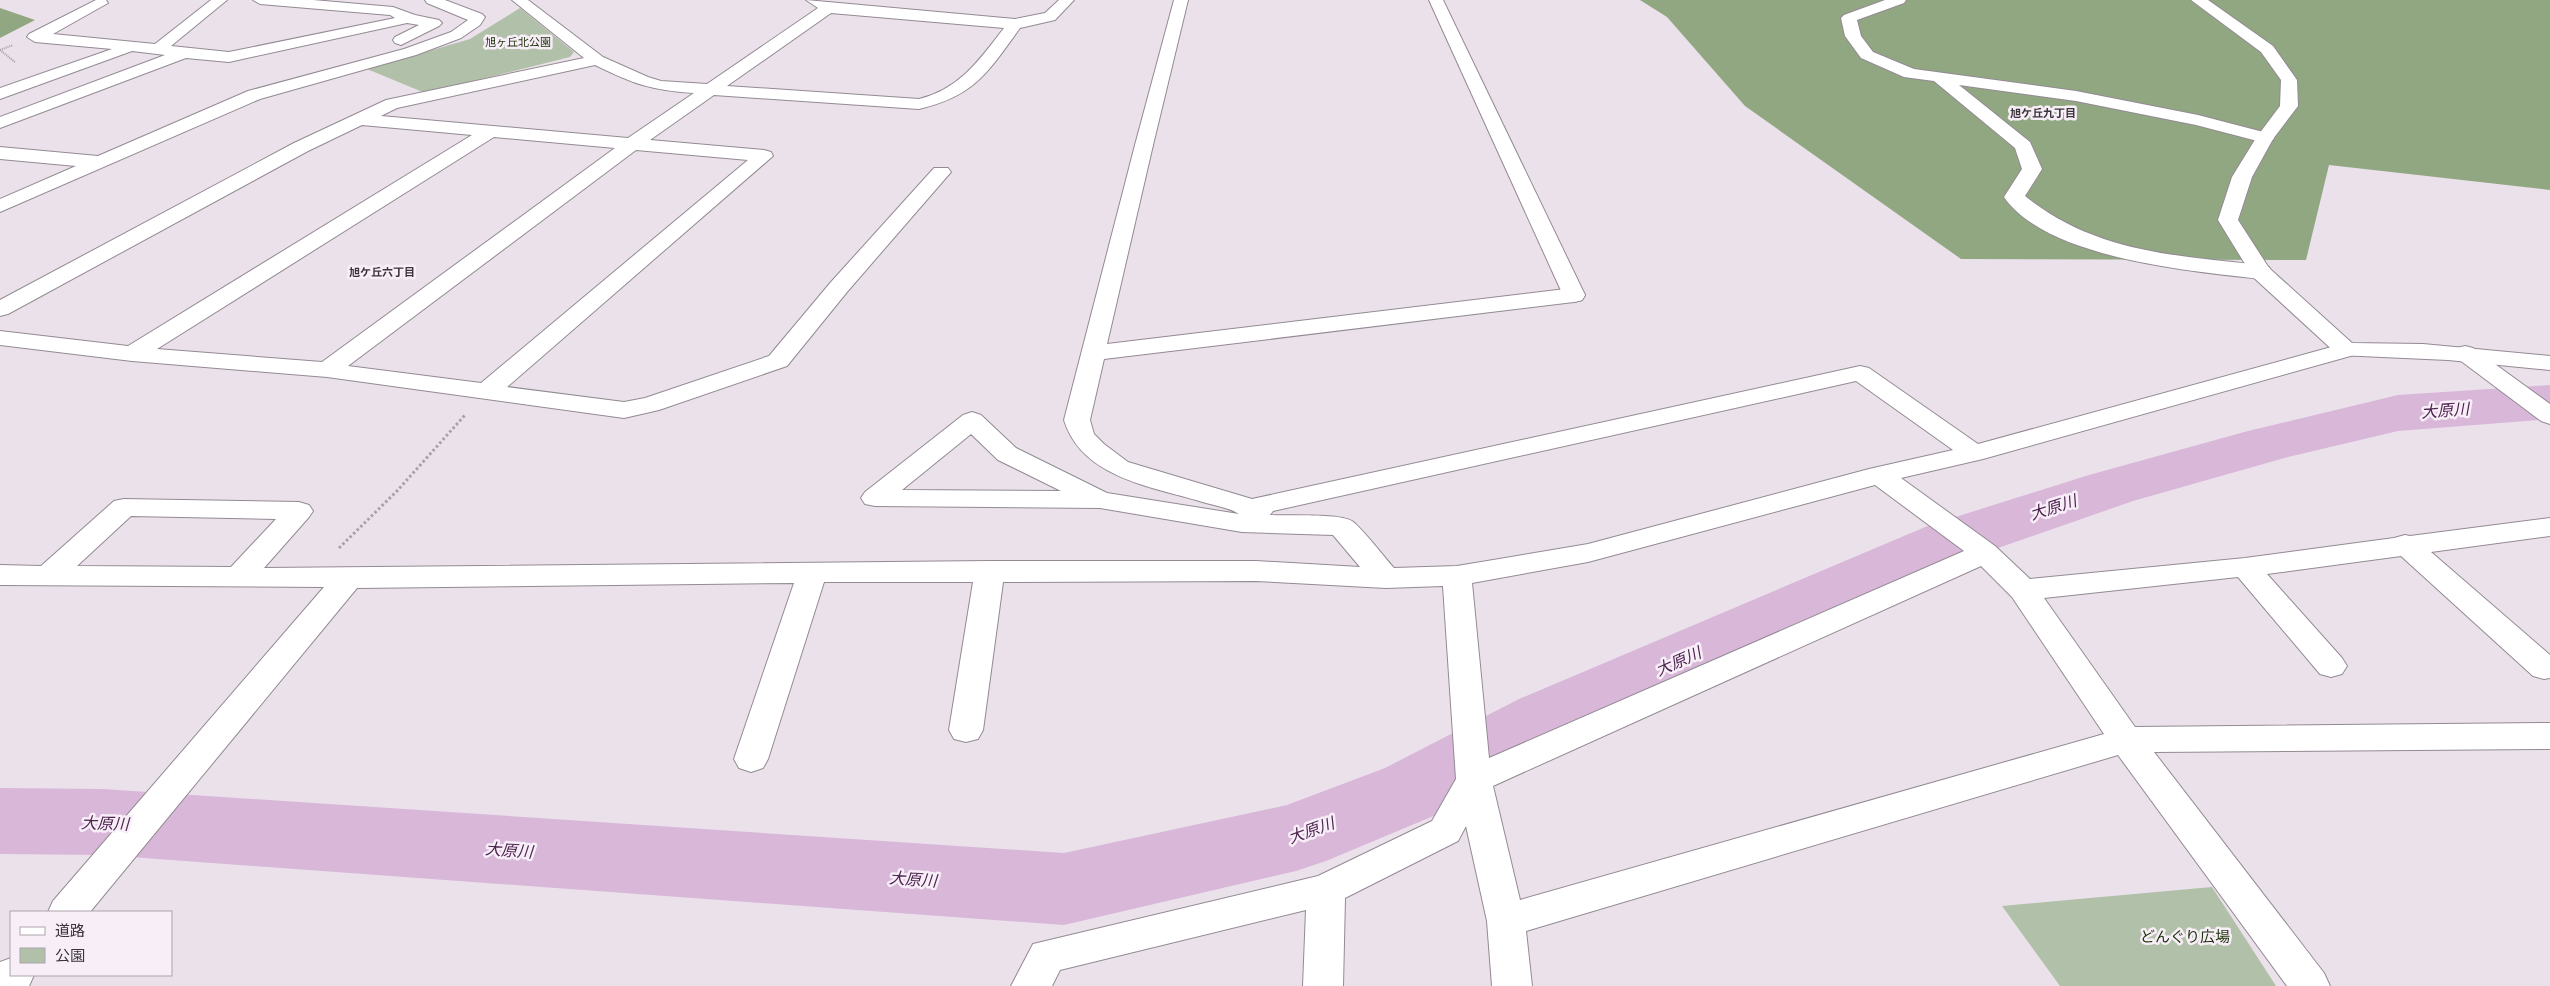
<svg xmlns="http://www.w3.org/2000/svg" width="2550" height="986" viewBox="0 0 2550 986" font-family="'Work Sans','Noto Sans JP',sans-serif">
	<rect width="100%" height="100%" fill="#ebe1eb"/>
	<g fill="#b1c0a8">
		<path d="M520,8L574,52L570,57L425,93L367,69L470,39Z"/>
		<path d="M2212,887L2276,986H2060L2002,906Z"/>
	</g>
	<g fill="#91a782">
		<path d="M1640,0H2550V190L2329,165L2306,260L1961,259L1745,106L1667,17Z"/>
		<path d="M0,8L35,20L0,38Z"/>
	</g>
	<g fill="none" stroke-linecap="round" stroke-linejoin="round">
		<path fill="#d8b7d9" fill-rule="evenodd" d="M2550,385V419L2398,431L2288,457L2133,501L1978,555L1573,739L1443,812L1326,861L1296,871L1064,925L103,855L0,854V788L103,789L1064,853L1287,805L1385,768L1519,699L1930,525L2089,475L2248,431L2398,395Z"/>
		<defs>
			<g id="minor">
				<path d="M96,0H106L108,3L53,34L155,44L211,0H227L171,46L229,52L395,18L390,15L260,4L253,0H313L393,7L415,15L439,20L442,23L439,26L401,45L395,43L393,40L395,37L419,25L407,23L229,62L186,58L0,128V117L165,55L132,51L0,99V88L112,49L35,42L27,37L29,34Z"/>
				<path d="M425,0H445L482,14L485,17L480,25L461,38L416,55L260,99L0,212V199L76,166L0,159V147L98,156L248,91L404,49L451,32L468,20L427,3Z"/>
				<path d="M512,0H528L603,57L648,77L661,81L707,84L818,8L806,0L1015,19L1045,13L1059,0H1074L1055,20L1020,28C988,72 975,96 919,109L714,95L650,140L764,150L771,152L773,156L507,387L624,402L645,398L769,356L831,282L934,168H948L951,172L847,292L787,366L659,410L624,418L327,377L132,361L0,345V331L128,346L472,135L362,125L308,151L8,314L0,316V300L294,143L386,100L584,58ZM831,13L1004,28C980,59 960,89 919,99L727,86ZM595,65C634,84 650,90 694,93L628,138L381,116L397,108ZM494,137L615,148L322,362L157,349ZM636,150L748,160L481,383L348,366Z"/>
				<path d="M1885,0H1906L1904,3L1857,20L1861,36L1873,52L1914,69L2076,91L2198,115L2271,134L2274,138L2271,142L2265,143L2196,125L2076,101L1959,85L2030,142L2042,169L2025,196C2094,252 2176,256 2261,265L2269,267L2272,272L2269,277L2261,279C2192,271 2047,259 2004,197L2022,169L2015,148L1934,81L1904,77L1861,58L1845,36L1841,18L1844,15Z"/>
				<path d="M1144,139L1151,141L1153,145L1107,344L1574,288L1582,290L1585,295L1582,300L1574,302L1104,359L1090,420L1094,434L1104,444L1128,462L1252,499L1860,366L1869,368L1978,444L2346,343L2354,345L2358,350L2354,355L1983,459L1901,478L1995,546L2030,579L2245,558L2394,538L2405,535L2410,536L2550,518V536L2431,552L2550,655V678L2544,679L2533,676L2401,556L2267,574L2342,658L2347,666L2342,674L2331,677L2320,674L2238,577L2044,598L2135,727L2550,723V749L2154,752L2324,973L2330,986H2287L2118,755L1526,931L1532,986H1492L1487,921L1466,826L1458,841L1345,898L1343,986H1303L1306,910L1060,970L1052,986H1011L1033,944L1318,876L1432,821L1456,779L1443,586L1386,588L1256,581L1003,582L983,730L978,739L966,742L954,739L949,730L973,582H824L768,759L763,768L751,772L739,768L734,759L794,583L357,588L90,912H48L53,901L324,587L0,585V565L41,566L114,501L124,499L299,502L309,505L313,511L309,517L264,568L990,561H1256L1360,567L1333,535L1242,532L1100,508L875,506L865,504L861,498L865,492L963,415L972,412L981,415L1016,448L1107,493L1239,514C1230,508 1217,506 1206,503C1155,487 1082,479 1064,420L1135,145L1137,141ZM1856,381L1953,450L1869,469L1588,544L1457,566L1394,568C1383,556 1364,530 1352,521C1339,513 1288,516 1270,515L1273,511ZM971,434L998,460L1061,491L902,490ZM1875,485L1964,551L1489,758L1472,583L1588,562ZM131,516L276,519L231,567L77,566ZM1981,566L2012,597L2104,734L1520,900L1493,786Z"/>
				<path d="M2465,346L2473,348L2550,404V424L2541,421L2457,358L2453,353L2457,348Z"/>
				<path d="M11,958V975H34L29,986H0V962Z"/>
			</g>
			<g id="tertiary">
				<path d="M1174,0H1188L1153,145L1151,149H1137L1135,145Z"/>
				<path d="M1429,0H1443L1585,295L1582,300L1574,302L1566,300L1563,295Z"/>
				<path d="M2191,0H2208L2273,46L2297,80L2298,106L2273,139L2252,177L2238,220L2269,268L2352,343L2423,344L2550,356V370L2448,360L2338,355L2253,277L2218,220L2232,177L2256,138L2280,106L2281,80L2261,52Z"/>
			</g>
		</defs>
		<use href="#minor" stroke="#938a93" stroke-width="2"/>
		<use href="#tertiary" stroke="#938a93" stroke-width="2"/>
		<g stroke="#a8a0a8" stroke-width="2" stroke-dasharray="1 1" stroke-linecap="butt">
			<path d="M0,50L15,62"/>
			<path d="M0,50L13,45"/>
		</g>
		<path stroke="#a8a0a8" stroke-width="3" stroke-dasharray="2.5 2.5" stroke-linecap="butt" d="M339,548L397,491L465,415"/>
		<use href="#minor" fill="#fff" fill-rule="evenodd"/>
		<use href="#tertiary" fill="#fff" fill-rule="evenodd"/>
	</g>
	<g text-anchor="middle" stroke-width="5" stroke-linejoin="round" paint-order="stroke">
		<g font-size="11" fill="#1c3208" stroke="#f8eef8">
			<text x="518" y="46">旭ヶ丘北公園</text>
		</g>
		<g font-size="11" font-weight="bold" fill="#383438" stroke="#f8eef8">
			<text x="2043" y="117">旭ケ丘九丁目</text>
			<text x="382" y="276">旭ケ丘六丁目</text>
		</g>
		<g font-size="15" fill="#1c3208" stroke="#f8eef8">
			<text x="2185" y="942">どんぐり広場</text>
		</g>
		<g font-size="16" font-style="italic" fill="#4d244f" stroke="#f8eef8">
			<text transform="translate(2445 410) rotate(-4)" y="6">大原川</text>
			<text transform="translate(2053 507) rotate(-18)" y="6">大原川</text>
			<text transform="translate(1678 661) rotate(-24)" y="6">大原川</text>
			<text transform="translate(105 823) rotate(2)" y="6">大原川</text>
			<text transform="translate(1311 830) rotate(-20)" y="6">大原川</text>
			<text transform="translate(509 850) rotate(4)" y="6">大原川</text>
			<text transform="translate(913 879) rotate(4)" y="6">大原川</text>
		</g>
	</g>
	<rect x="10" y="911" width="162" height="65" fill="#f8eef8" stroke="#aba4ab"/>
	<rect x="20" y="927" width="25" height="8" fill="#ffffff" stroke="#aba4ab"/>
	<text x="55" y="936" font-size="15" fill="#383438">道路</text>
	<rect x="20" y="948" width="25" height="15" fill="#b1c0a8" stroke="#aba4ab"/>
	<text x="55" y="961" font-size="15" fill="#383438">公園</text>
</svg>
